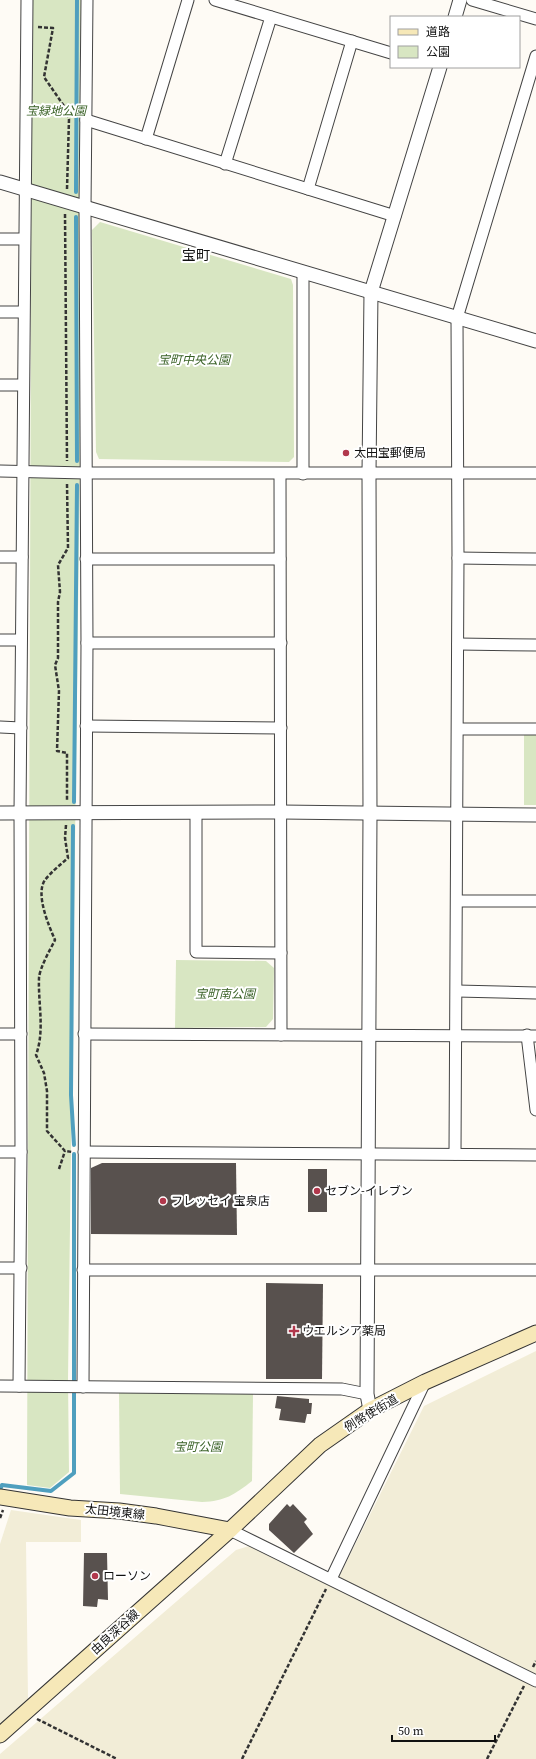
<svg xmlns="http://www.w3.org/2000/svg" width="536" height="1759" viewBox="0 0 536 1759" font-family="'Source Serif 4','Noto Sans JP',serif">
	<rect width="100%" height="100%" fill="#fefbf5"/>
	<g fill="#f2edd7">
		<path d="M536,1351V1759H0V1754L236,1550L249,1546L332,1587L340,1575L424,1406Z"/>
		<path d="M11,1510L81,1520V1542H26L28,1700L0,1725V1544Z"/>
	</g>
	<g fill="#d8e6c2">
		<path d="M32,0H81L80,460L68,1379L69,1472L50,1488L27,1485Z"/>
		<path d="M100,222L291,279L293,285L294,457L289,462L99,459L96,452L92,230Z"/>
		<rect x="524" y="733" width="12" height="72"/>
		<path d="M176,960L266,961L274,968L273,1019L266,1027L175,1028Z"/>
		<path d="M119,1393L253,1394L252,1481C234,1495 225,1501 202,1502L120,1494Z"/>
	</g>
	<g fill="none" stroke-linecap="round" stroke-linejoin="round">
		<g stroke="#4f9fbe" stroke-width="4">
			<path d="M76,192L77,0"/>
			<path d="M76,217L77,461"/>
			<path d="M74,802L77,485"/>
			<path d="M73,826L71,1095L74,1145"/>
			<path d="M0,1490L2,1485L51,1491L74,1473V1154"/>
		</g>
	</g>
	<g fill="#58514e">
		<path d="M102,1163H236L237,1235L91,1234V1168Z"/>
		<rect x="308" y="1169" width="19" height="43"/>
		<path d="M266,1283L323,1284L322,1379H266Z"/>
		<path d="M277,1396L309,1399V1403H312L311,1414H307L305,1423L279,1420L281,1409L275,1408Z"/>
		<path d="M287,1504L290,1507L293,1504L307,1519L304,1522L313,1534L294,1553L269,1530V1524Z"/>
		<path d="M84,1553H107L108,1600L98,1599L97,1607L83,1606Z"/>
	</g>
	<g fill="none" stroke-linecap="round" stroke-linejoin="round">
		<defs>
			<g id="minor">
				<path d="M215,0L391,53"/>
				<path d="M472,0L536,19"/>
				<path d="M86,120L395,216"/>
				<path d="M146,139L188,0"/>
				<path d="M225,164L271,17"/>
				<path d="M308,189L352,41"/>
				<path d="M0,239H24"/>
				<path d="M303,272V474"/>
				<path d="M0,312H23"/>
				<path d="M0,385H23"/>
				<path d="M0,471L86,473H536"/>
				<path d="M280,474L281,1035"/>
				<path d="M0,557H22"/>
				<path d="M458,558L536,559"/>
				<path d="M86,559H280"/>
				<path d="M0,640H21"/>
				<path d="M87,643H281"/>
				<path d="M458,644L536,645"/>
				<path d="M86,726L281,728"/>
				<path d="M0,727L21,728"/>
				<path d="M458,729H536"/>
				<path d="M196,812V952L281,953"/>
				<path d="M457,901H536"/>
				<path d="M457,991L536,993"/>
				<path d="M0,1034H21"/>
				<path d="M84,1034L536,1036"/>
				<path d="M527,1035L536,1110"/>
				<path d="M0,1152H21"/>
				<path d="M84,1152L536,1155"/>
				<path d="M455,1154L458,558L457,318L536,56"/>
				<path d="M0,1268H21"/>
				<path d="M83,1270H536"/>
				<path d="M0,1386L342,1389L367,1394"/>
				<path d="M19,1386L21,1152L20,813L27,0"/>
				<path d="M83,1387L87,643L85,207L87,0"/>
				<path d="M230,1530L536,1681"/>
				<path d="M331,1579L425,1382"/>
			</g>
			<g id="tertiary">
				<path d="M455,17L460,0"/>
				<path d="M0,182L536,341"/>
				<path d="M0,813L281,812L536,815"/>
				<path d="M370,1410L367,1394L370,813L369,473L371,292L440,67"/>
			</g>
			<g id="secondary">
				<path d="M0,1497L70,1508L119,1511L156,1516L230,1530"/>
				<path d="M0,1735L230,1530L320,1445L370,1410L425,1382L536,1333"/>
			</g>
		</defs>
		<use href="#minor" stroke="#444" stroke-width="13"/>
		<use href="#tertiary" stroke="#444" stroke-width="15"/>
		<use href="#secondary" stroke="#333" stroke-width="17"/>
		<g stroke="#333" stroke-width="2.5" stroke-dasharray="4 2" stroke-linecap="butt">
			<path d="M38,27L53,28L44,77L64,106L69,119L67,189"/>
			<path d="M65,214L67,461"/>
			<path d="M67,484L68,548L58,565L60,592L58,602V658L55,665L59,691L57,751L67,753V800"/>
			<path d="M66,825L65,838L68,858C60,865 51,872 45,880C35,894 49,926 55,940C50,950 40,967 39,978C38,1004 45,1030 36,1055L44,1073L47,1091V1131L65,1151L72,1152"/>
			<path d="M59,1169L65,1151"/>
			<path d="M0,1518L3,1510"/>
			<path d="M533,1667L536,1661"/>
			<path d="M37,1719L117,1759"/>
			<path d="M242,1759L326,1589"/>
			<path d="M487,1759L524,1686"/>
		</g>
		<use href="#minor" stroke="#fff" stroke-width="11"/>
		<use href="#tertiary" stroke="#fff" stroke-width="13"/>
		<use href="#secondary" stroke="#f6e8b8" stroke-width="15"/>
	</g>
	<g fill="#b1384c" stroke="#fff" stroke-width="1.5">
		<circle cx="346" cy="453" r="4"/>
		<circle cx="317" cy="1191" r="4"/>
		<circle cx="163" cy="1201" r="4"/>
		<path d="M292 1325h4v4h4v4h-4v4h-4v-4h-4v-4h4z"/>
		<circle cx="95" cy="1576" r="4"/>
	</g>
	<g text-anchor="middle" stroke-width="4" stroke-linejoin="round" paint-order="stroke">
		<g font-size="12" font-style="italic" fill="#3a6227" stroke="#fff">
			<text x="56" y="115">宝緑地公園</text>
			<text x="194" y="364">宝町中央公園</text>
			<text x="225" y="998">宝町南公園</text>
			<text x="198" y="1451">宝町公園</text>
		</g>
		<g font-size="12" fill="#111" stroke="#fff" text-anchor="start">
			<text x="354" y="457">太田宝郵便局</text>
			<text x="325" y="1195">セブン-イレブン</text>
			<text x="171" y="1205">フレッセイ 宝泉店</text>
			<text x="302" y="1335">ウエルシア薬局</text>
			<text x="103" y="1580">ローソン</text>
		</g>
		<g font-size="12" fill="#111" stroke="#fff">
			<text transform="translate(371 1413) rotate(-31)" y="4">例幣使街道</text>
			<text transform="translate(115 1512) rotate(6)" y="4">太田境東線</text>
			<text transform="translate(115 1632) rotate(-42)" y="4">由良深谷線</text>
		</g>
		<g font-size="14" fill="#111" stroke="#fff">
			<text x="196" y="260">宝町</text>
		</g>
	</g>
	<rect x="390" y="16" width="130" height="52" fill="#ffffff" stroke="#a0a0a0"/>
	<rect x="398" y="29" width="20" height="6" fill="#f6e8b8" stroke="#a0a0a0"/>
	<text x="426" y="36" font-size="12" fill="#111111">道路</text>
	<rect x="398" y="46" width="20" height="12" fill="#d8e6c2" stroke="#a0a0a0"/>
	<text x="426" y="56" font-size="12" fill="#111111">公園</text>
	<path d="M392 1735v6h103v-6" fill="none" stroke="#111111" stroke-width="2"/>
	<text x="398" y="1735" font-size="12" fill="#111111" stroke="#ffffff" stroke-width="3" paint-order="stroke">50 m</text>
</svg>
